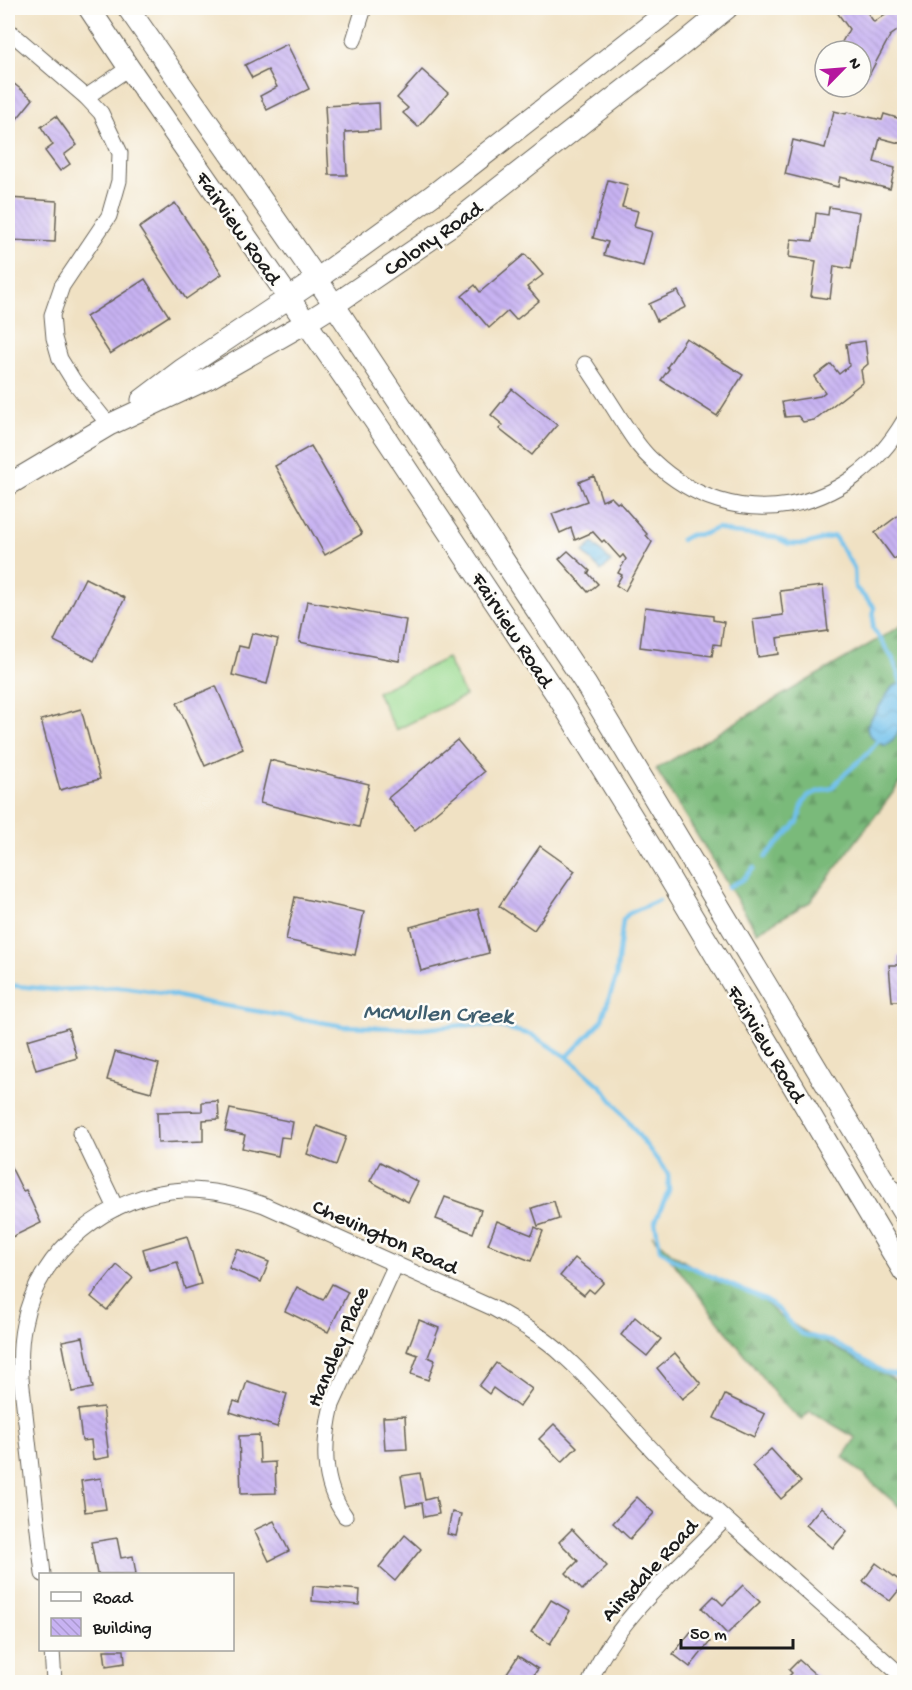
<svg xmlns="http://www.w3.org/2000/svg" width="912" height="1690" viewBox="0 0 912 1690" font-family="'Gochi Hand',sans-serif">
	<defs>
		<pattern id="forest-firs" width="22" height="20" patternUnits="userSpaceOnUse" patternTransform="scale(1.5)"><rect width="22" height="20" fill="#7aba7a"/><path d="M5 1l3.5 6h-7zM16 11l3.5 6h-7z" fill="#699f69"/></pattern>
		<pattern id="water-waves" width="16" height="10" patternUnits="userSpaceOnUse" patternTransform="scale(1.5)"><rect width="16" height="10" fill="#71c1ec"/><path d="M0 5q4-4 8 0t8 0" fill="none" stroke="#61a5ca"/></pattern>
		<pattern id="building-back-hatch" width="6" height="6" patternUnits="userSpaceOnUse" patternTransform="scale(1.5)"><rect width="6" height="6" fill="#c7b2f2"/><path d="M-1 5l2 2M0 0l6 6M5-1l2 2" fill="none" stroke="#aa98cf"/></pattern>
	</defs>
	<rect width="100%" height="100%" fill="#fdfcf7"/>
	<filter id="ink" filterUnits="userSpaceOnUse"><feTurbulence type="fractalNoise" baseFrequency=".0167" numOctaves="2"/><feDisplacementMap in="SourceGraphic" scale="12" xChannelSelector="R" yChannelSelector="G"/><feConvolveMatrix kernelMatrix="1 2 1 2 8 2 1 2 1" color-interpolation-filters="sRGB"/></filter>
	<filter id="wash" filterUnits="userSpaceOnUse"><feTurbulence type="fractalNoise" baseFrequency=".008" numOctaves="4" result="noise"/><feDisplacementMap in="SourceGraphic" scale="24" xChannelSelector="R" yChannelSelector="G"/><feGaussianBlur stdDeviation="1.35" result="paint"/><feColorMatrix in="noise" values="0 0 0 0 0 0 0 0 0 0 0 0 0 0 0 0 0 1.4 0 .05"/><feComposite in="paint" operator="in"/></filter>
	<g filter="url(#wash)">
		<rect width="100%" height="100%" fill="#f0e1c3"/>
		<g fill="url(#forest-firs)" stroke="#4b6b4b" stroke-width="1.5">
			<path d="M904,624V778L810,902L757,932L656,769Z"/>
			<path d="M652,1235L674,1255L693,1267L763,1300L778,1315L800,1329L904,1385V1511L843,1457L856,1438L810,1411L801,1420L782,1403Z"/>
		</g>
		<path fill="#99da90" stroke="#5a7b56" stroke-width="1.5" d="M447,658L465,696L396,730L377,692Z"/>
		<g fill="url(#water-waves)" stroke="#466e84" stroke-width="1.5">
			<path d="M593,543L611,562L601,571L583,552Z"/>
			<path d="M898,684L904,686C905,709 906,731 886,746L877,742L868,733L867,725L892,687Z"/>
		</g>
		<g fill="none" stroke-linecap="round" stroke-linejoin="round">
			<g stroke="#71c1ec" stroke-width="4.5">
				<path d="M681,540L690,535L704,534L717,528L733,533L775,537L789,544H806L834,536L854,568L855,587L874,607L873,628L893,659L904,691"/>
				<path d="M765,857L798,822L803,803L808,796L817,792L832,788C846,769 866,760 879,739"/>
				<path d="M728,887L742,880L754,868"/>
				<path d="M8,985L56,990L123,987L169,994L198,1001L343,1026L422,1029L463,1025L501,1027L532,1035L567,1057L602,1087L668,1174L669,1190L655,1222L660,1249L675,1260L767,1301L781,1312L792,1326L802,1334L832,1342L883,1372L904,1377"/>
				<path d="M567,1057L601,1022L616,978L623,920L628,914L659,900"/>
			</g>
		</g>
		<g id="blocks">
			<g fill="url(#building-back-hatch)">
				<path d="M220,8H238L237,12Z"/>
				<path d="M834,8H864L874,22L894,8H900L904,14V26L890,36L869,75L861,81V51H837L849,29Z"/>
				<path d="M287,44L309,89L267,110L260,96L277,87L268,70L252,78L245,65Z"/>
				<path d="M422,70L448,93L418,127L403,113L408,108L397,98Z"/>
				<path d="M8,79L33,99L8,130Z"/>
				<path d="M379,103L380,130L345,132L347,175H329L325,106Z"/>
				<path d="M834,111L846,114L847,112L882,120L884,114L904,120L903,144L880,138L874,162L895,168L890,189L840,177L838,187L785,174L793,140L825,148Z"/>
				<path d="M56,116L77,145L64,155L70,164L60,171L45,151L53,145L41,127Z"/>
				<path d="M608,180L628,185L622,207L638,211L634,227L652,232L643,266L604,255L608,242L593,238Z"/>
				<path d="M8,198L57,201L55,242L8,240Z"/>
				<path d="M175,203L222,274L186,299L139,228Z"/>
				<path d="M829,207L859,212L851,269L834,266L830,299L811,296L816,261L789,257L791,239L813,241L816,213L828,215Z"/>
				<path d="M525,254L543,275L527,287L539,301L516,320L508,311L489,328L462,296L475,285L480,292Z"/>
				<path d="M145,279L169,316L110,354L86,317Z"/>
				<path d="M678,291L686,307L657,321L649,304Z"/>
				<path d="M686,338L743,375L717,416L661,380L669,369L667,367Z"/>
				<path d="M865,341L868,364L861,370L863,382L814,420L803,422L798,416L785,417L782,402L820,396L825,392L814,377L831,364L839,374L849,366L846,344Z"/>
				<path d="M512,389L557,425L532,455L499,429L503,425L491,415Z"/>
				<path d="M311,446L362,534L325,555L275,466Z"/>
				<path d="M594,476L602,501L611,497L617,503L619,502L647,534L646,535L652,542L625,591L616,585L622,575L618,573L626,559L623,555L620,558L604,540L602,542L593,532L575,540L571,528L560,533L552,514L587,501L579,482Z"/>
				<path d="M904,511V552L894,559L875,533Z"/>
				<path d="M568,551L590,571L588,573L598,584L588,592L559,559Z"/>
				<path d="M85,578L125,598L94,661L54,641Z"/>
				<path d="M823,586L828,631L777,638L779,654L758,657L753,619L783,615L780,591Z"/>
				<path d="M307,601L406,620L399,661L299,642Z"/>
				<path d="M645,607L713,616V620L724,622L721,645L714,644L712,656L640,647Z"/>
				<path d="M252,633L278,639L267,684L232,675L239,646L248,648Z"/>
				<path d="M216,686L243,749L205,766L177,703Z"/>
				<path d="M81,709L100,779L60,790L41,720Z"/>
				<path d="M457,740L484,772L415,830L388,798Z"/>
				<path d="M270,760L369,784L359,827L260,803Z"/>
				<path d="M540,846L575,871L534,930L499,906Z"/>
				<path d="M295,897L364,912L355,955L286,940Z"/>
				<path d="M478,909L489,953L421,971L410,927Z"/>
				<path d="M904,955V1001H892L889,965H898V956Z"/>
				<path d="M68,1028L77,1058L36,1070L27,1040Z"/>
				<path d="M115,1052L159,1064L151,1092L107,1080Z"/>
				<path d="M218,1101L219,1119L203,1120V1141L158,1143L157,1112L202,1111V1102Z"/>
				<path d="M230,1109L293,1122L290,1138L281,1137L278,1156L242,1148L245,1135L225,1131Z"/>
				<path d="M317,1126L346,1137L336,1165L307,1154Z"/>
				<path d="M380,1162L418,1182L408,1202L370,1181Z"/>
				<path d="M11,1167L23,1191L26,1190L41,1223L12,1237L8,1227V1169Z"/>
				<path d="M445,1197L481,1210L473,1233L436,1219Z"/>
				<path d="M554,1201L559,1219L538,1226L532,1208Z"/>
				<path d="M497,1221L532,1235L535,1227L543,1231L531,1261L488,1244Z"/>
				<path d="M187,1236L201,1284L185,1289L177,1262L149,1270L143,1249Z"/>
				<path d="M237,1249L269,1262L261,1282L229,1268Z"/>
				<path d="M575,1258L604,1282L594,1293L589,1289L584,1295L560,1276Z"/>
				<path d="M117,1265L133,1278L107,1310L91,1297Z"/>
				<path d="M332,1284L348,1292L328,1332L285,1311L297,1287L323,1300Z"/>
				<path d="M635,1317L661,1339L647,1356L621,1335Z"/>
				<path d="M419,1320L439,1328L428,1357L435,1360L428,1380L411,1374L418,1355L407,1351Z"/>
				<path d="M83,1337L93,1388L72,1392L62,1341Z"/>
				<path d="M675,1353L701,1384L682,1399L657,1368Z"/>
				<path d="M496,1363L532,1389L519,1407L493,1388L489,1394L479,1386Z"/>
				<path d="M247,1381L287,1394L277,1427L230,1412L234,1401L240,1403Z"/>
				<path d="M725,1395L765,1414L754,1437L714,1418Z"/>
				<path d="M103,1407L109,1457L93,1460L91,1440L82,1441L78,1410Z"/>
				<path d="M405,1416L407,1449L385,1450L383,1417Z"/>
				<path d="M554,1424L577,1447L562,1462L539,1439Z"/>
				<path d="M259,1435L260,1463L275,1462L276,1493L241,1494L239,1436Z"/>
				<path d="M771,1449L801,1482L781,1499L752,1466Z"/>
				<path d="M420,1473L425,1500L436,1497L439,1514L424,1517L422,1503L406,1506L401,1476Z"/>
				<path d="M101,1478L106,1509L85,1512L81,1481Z"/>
				<path d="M637,1497L654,1513L630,1539L613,1523Z"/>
				<path d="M821,1507L847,1531L833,1548L806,1525Z"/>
				<path d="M452,1512L461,1514L456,1536L447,1534Z"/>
				<path d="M274,1521L289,1551L269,1561L254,1530Z"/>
				<path d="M572,1529L607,1566L582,1590L566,1573L578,1561L559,1542Z"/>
				<path d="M405,1535L421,1549L395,1581L379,1567Z"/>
				<path d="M117,1538L121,1558L133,1556L136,1574H97L91,1542Z"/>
				<path d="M876,1563L904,1584L890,1601L863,1581Z"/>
				<path d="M743,1585L760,1602L727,1634L702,1608L714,1596L723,1605Z"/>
				<path d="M313,1586L360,1590L359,1605L312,1601Z"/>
				<path d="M551,1600L570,1611L550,1644L531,1632Z"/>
				<path d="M693,1629L710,1642L690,1667L673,1654Z"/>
				<path d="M104,1650H124L125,1663L106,1666Z"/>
				<path d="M518,1656L538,1669L529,1682H501Z"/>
				<path d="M799,1660L824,1682H785L784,1681L792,1673L789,1670Z"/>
			</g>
		</g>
	</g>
	<g filter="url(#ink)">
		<use href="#blocks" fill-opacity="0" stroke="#666156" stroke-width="1.5"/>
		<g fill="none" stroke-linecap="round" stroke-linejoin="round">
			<defs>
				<g id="minor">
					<path d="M8,30L86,97L101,113L120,153L119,181L109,216L62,286L52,315L54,338L60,359L73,380L109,425"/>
					<path d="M354,40L364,8"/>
					<path d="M86,97L129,68"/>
					<path d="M585,364C597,382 609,400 620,418C630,433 639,449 653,461C734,538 849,515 904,421"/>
					<path d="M80,1133L116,1208"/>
					<path d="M345,1516C321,1482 323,1443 332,1405L396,1264"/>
					<path d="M43,1574L21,1378C20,1360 20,1342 24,1324C38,1250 110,1193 184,1190C212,1189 238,1196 264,1205L493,1308C518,1322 543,1336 564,1356C604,1392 635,1435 674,1472C749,1542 828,1609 904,1678"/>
					<path d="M52,1650L54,1682"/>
					<path d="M590,1682C613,1622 681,1565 725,1519"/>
				</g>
				<g id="secondary">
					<path d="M89,8L129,68L374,420L560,700L657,857L904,1272"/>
					<path d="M128,8L317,279L585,683L904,1214"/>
					<path d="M142,400L183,369L317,279L433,195L672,8"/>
					<path d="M8,485L109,425L209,378L307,322L334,305L453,224L683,44L727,8"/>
				</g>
			</defs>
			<use href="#minor" stroke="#666156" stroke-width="17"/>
			<use href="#secondary" stroke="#666156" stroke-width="23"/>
			<use href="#minor" stroke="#fff" stroke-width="15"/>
			<use href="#secondary" stroke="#fff" stroke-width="21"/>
		</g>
	</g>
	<g text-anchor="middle" stroke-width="5" stroke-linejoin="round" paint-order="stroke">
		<g font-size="22" fill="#1c1c1c" stroke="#fdfcf7">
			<text transform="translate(240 227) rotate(55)" y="8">Fairview Road</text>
			<text transform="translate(432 237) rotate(-35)" y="8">Colony Road</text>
			<text transform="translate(514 629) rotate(57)" y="8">Fairview Road</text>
			<text transform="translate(768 1043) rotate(59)" y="8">Fairview Road</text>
			<text transform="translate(386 1235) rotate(24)" y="8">Chevington Road</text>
			<text transform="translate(336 1346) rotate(-67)" y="8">Handley Place</text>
			<text transform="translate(648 1569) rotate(-47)" y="8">Ainsdale Road</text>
		</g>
		<g font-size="24" font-style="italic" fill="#3e5e6f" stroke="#fdfcf7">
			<text transform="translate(438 1012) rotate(2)" y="8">McMullen Creek</text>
		</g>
	</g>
	<rect width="912" height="1690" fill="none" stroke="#fdfcf7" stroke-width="30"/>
	<rect x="39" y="1573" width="195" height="78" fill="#fdfcf7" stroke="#a3a29f" stroke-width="1.5"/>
	<rect x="51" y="1592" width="30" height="9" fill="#ffffff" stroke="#a3a29f" stroke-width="1.5"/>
	<text x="93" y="1603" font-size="18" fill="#1c1c1c">Road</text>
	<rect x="51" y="1618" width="30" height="18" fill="url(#building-back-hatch)" stroke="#a3a29f" stroke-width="1.5"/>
	<text x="93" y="1633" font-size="18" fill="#1c1c1c">Building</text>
	<g transform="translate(843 69) rotate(65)"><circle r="28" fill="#fdfcf7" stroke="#a3a29f" stroke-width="1.5"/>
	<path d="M0-4.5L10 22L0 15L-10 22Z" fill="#b5179e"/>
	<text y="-9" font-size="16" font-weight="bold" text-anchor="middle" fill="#1c1c1c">N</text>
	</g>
	<path d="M681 1639v9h112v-9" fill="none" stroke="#1c1c1c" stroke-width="3"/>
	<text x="690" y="1639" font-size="18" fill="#1c1c1c" stroke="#fdfcf7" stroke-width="4.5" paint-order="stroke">50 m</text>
</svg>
